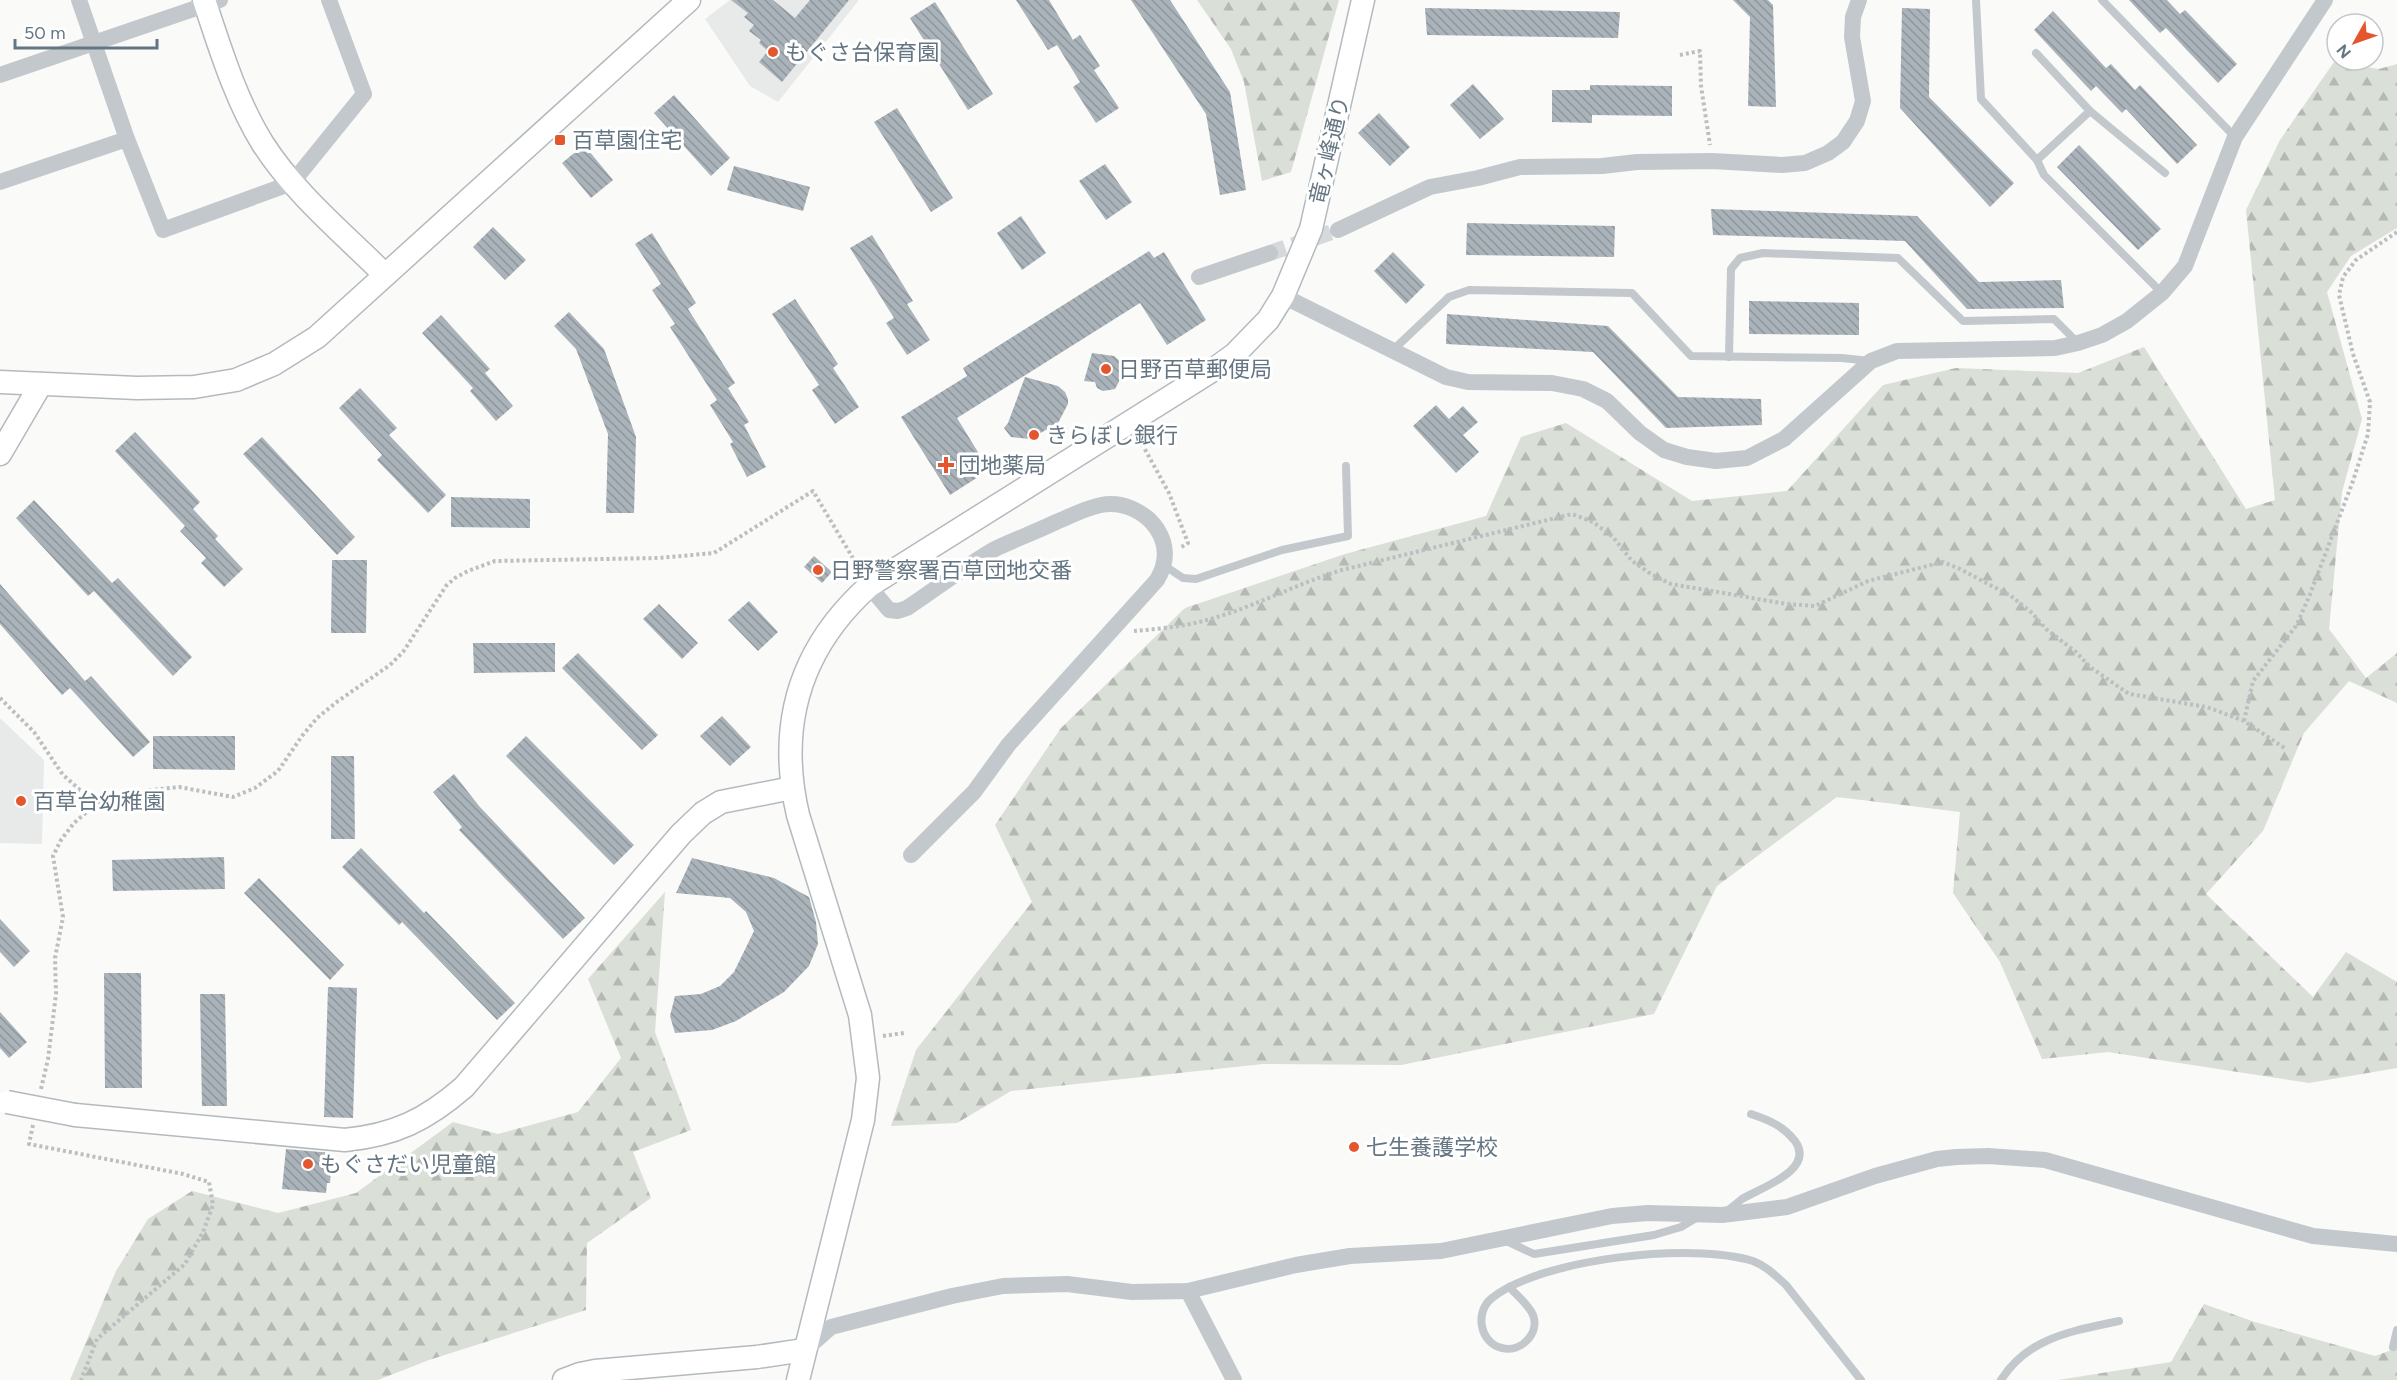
<svg xmlns="http://www.w3.org/2000/svg" width="2397" height="1380" viewBox="0 0 2397 1380" font-family="Figtree,'Noto Sans JP',sans-serif">
	<defs>
		<pattern id="forest-firs" width="22" height="20" patternUnits="userSpaceOnUse" patternTransform="scale(1.5)"><rect width="22" height="20" fill="#dadfd7"/><path d="M5 1l3.5 6h-7zM16 11l3.5 6h-7z" fill="#b4b9b4"/></pattern>
		<pattern id="building-back-hatch" width="6" height="6" patternUnits="userSpaceOnUse" patternTransform="scale(1.5)"><rect width="6" height="6" fill="#aab3b9"/><path d="M-1 5l2 2M0 0l6 6M5-1l2 2" fill="none" stroke="#8e969c"/></pattern>
	</defs>
	<rect width="100%" height="100%" fill="#fafaf8"/>
	<g fill="#e8e9e9">
		<path d="M730,0H859L778,102L750,86L705,19Z"/>
		<path d="M0,718L44,760L42,844L0,843Z"/>
	</g>
	<g fill="url(#forest-firs)">
		<path d="M1197,0H1339L1291,172L1262,181L1244,82L1231,49Z"/>
		<path d="M2334,62L2379,69L2397,64V228L2351,256L2327,292L2362,419L2342,492L2329,629L2366,678L2397,653V703L2349,681L2304,733L2263,831L2206,894L2313,997L2346,952L2397,982V1068L2309,1083L2108,1052L2042,1059L2000,962L1953,893L1960,812L1837,797L1717,886L1654,1014L1401,1065L1263,1064L1011,1091L957,1123L891,1126L916,1050L1032,902L995,825L1061,728L1185,608L1345,554L1486,516L1521,437L1566,423L1692,501L1787,491L1883,385L1956,368L2078,373L2144,347L2246,509L2275,500L2246,210L2280,140Z"/>
		<path d="M665,892L655,1032L691,1130L633,1152L651,1198L587,1243L586,1310L429,1360L378,1380H70L116,1271L148,1219L192,1191L278,1213L356,1193L453,1122L498,1134L578,1112L621,1058L588,979Z"/>
		<path d="M2204,1304L2255,1322L2375,1356L2397,1348V1380H2058L2171,1362Z"/>
	</g>
	<g fill="url(#building-back-hatch)">
		<path d="M731,0H773L795,18L810,0H849L782,82L759,62L768,51L759,43L761,40L749,31L754,25L744,17L748,13Z"/>
		<path d="M1016,0H1049L1073,40L1080,35L1100,66L1094,70L1119,108L1096,123L1073,87L1080,82L1057,45L1048,50Z"/>
		<path d="M1131,0H1170L1230,92L1246,190L1220,195L1206,114Z"/>
		<path d="M1733,0H1768L1773,5L1776,107L1748,106L1750,17Z"/>
		<path d="M2129,0H2167L2180,14L2185,10L2237,64L2218,83L2166,28L2160,33Z"/>
		<path d="M935,2L993,94L968,110L910,18Z"/>
		<path d="M1425,8L1620,12L1618,38L1427,35Z"/>
		<path d="M1902,8L1930,9L1929,97L2014,183L1990,207L1900,108Z"/>
		<path d="M2053,11L2106,68L2111,64L2135,90L2140,85L2197,145L2177,164L2126,109L2122,113L2096,86L2091,91L2034,30Z"/>
		<path d="M1473,84L1504,119L1480,139L1450,105Z"/>
		<path d="M1590,85L1672,86V116L1592,115V123L1552,122V90H1590Z"/>
		<path d="M674,95L730,158L711,176L654,113Z"/>
		<path d="M897,108L953,198L931,212L874,122Z"/>
		<path d="M1379,113L1410,147L1390,166L1358,133Z"/>
		<path d="M584,145L613,180L591,198L562,163Z"/>
		<path d="M2079,145L2161,229L2138,250L2057,167Z"/>
		<path d="M1105,164L1132,202L1106,220L1079,181Z"/>
		<path d="M734,166L810,187L803,211L727,190Z"/>
		<path d="M1711,209L1917,216L1979,282L2061,280L2064,308L1967,309L1905,241L1713,235Z"/>
		<path d="M1021,216L1046,253L1022,270L997,233Z"/>
		<path d="M1467,223L1615,226L1614,257L1466,255Z"/>
		<path d="M493,227L526,260L505,280L473,247Z"/>
		<path d="M652,233L696,303L688,309L735,383L728,388L749,422L744,425L766,467L747,477L730,444L733,442L710,405L717,400L670,327L675,324L652,290L661,284L635,244Z"/>
		<path d="M872,235L913,301L907,304L930,340L907,355L886,323L894,318L850,248Z"/>
		<path d="M1149,251L1154,258L1164,252L1206,320L1167,345L1140,303L957,418L989,470L950,495L901,417L967,376L963,368Z"/>
		<path d="M1393,252L1425,285L1406,304L1374,271Z"/>
		<path d="M795,299L838,364L833,368L859,407L835,424L812,390L819,385L772,314Z"/>
		<path d="M1749,301L1859,303V335L1749,334Z"/>
		<path d="M569,312L604,349L636,437L634,513H606L608,434L576,349L554,326Z"/>
		<path d="M1447,314L1608,326L1678,397L1761,399L1762,425L1666,428L1593,352L1446,344Z"/>
		<path d="M441,315L490,369L485,373L513,406L496,421L470,391L473,388L422,333Z"/>
		<path d="M1092,353L1114,356L1121,362L1123,374L1115,389L1103,391L1097,388L1095,382L1084,381Z"/>
		<path d="M1025,377L1058,386L1065,392L1068,399V404L1058,423L1030,439L1011,437L1004,428L1008,423Z"/>
		<path d="M360,388L397,428L389,435L446,495L428,513L377,460L382,455L339,408Z"/>
		<path d="M1436,405L1449,419L1463,406L1478,422L1463,435L1479,452L1456,473L1413,426Z"/>
		<path d="M135,432L200,502L193,509L218,536L215,539L243,569L224,587L201,563L206,558L180,531L185,526L115,451Z"/>
		<path d="M262,437L355,537L337,555L243,454Z"/>
		<path d="M451,497L530,499V528L451,527Z"/>
		<path d="M34,500L112,583L118,578L192,657L173,676L94,591L88,596L16,518Z"/>
		<path d="M814,556L832,572L822,583L804,567Z"/>
		<path d="M332,560H367L366,633H331Z"/>
		<path d="M0,584L85,681L91,676L150,742L133,757L70,688L62,695L0,624Z"/>
		<path d="M749,601L778,632L758,651L728,620Z"/>
		<path d="M659,604L698,643L682,659L643,619Z"/>
		<path d="M473,643H555V672L474,673Z"/>
		<path d="M578,653L658,735L642,750L562,668Z"/>
		<path d="M722,716L751,747L730,766L700,736Z"/>
		<path d="M153,736H235V770L153,769Z"/>
		<path d="M526,736L634,845L614,865L506,756Z"/>
		<path d="M331,756H354L355,839H331Z"/>
		<path d="M454,774L479,806L585,918L563,939L459,830L462,827L433,792Z"/>
		<path d="M361,848L424,913L426,911L515,1003L497,1020L402,922L399,925L342,867Z"/>
		<path d="M224,857L225,889L113,891L112,860Z"/>
		<path d="M692,858L774,878L809,897L816,922L818,944L809,966L784,992L736,1021L712,1030L675,1033L670,1016L675,996L701,994L720,986L734,972L754,931L746,912L730,898L676,893Z"/>
		<path d="M259,878L344,965L330,980L244,893Z"/>
		<path d="M0,919L30,951L14,967L0,952Z"/>
		<path d="M104,973H141L142,1088H105Z"/>
		<path d="M328,987L357,988L353,1118L324,1117Z"/>
		<path d="M200,994H225L227,1106H202Z"/>
		<path d="M0,1012L27,1042L9,1058L0,1048Z"/>
		<path d="M286,1149L332,1153L330,1183H327L326,1193L282,1189Z"/>
	</g>
	<g fill="none" stroke-linecap="round" stroke-linejoin="round">
		<path stroke="#d5d9db" stroke-width="16" stroke-dasharray="16 8" stroke-linecap="butt" d="M1270,253L1338,230"/>
		<defs>
			<g id="secondary">
				<path d="M204,0C220,48 236,101 263,144C295,194 344,234 385,275"/>
				<path d="M0,382L137,388L194,387L236,380L274,364L317,337L689,0"/>
				<path d="M0,454L41,384"/>
				<path d="M75,1115L345,1140C395,1135 426,1120 464,1087L681,834L703,813L721,802L792,788"/>
				<path d="M564,1380L580,1374L595,1371L757,1357L804,1350"/>
				<path d="M798,1380L863,1120L868,1078L860,1015L798,815C777,725 800,648 869,586L1213,370L1235,354L1268,320L1283,296L1311,229L1363,0"/>
			</g>
		</defs>
		<use href="#secondary" stroke="#b3babf" stroke-width="25"/>
		<g stroke="#bbbfc2" stroke-width="4" stroke-dasharray="3 3" stroke-linecap="butt">
			<path d="M1680,55L1700,51L1701,86L1710,145"/>
			<path d="M1142,444L1169,493L1188,543L1180,548"/>
			<path d="M1134,631C1156,629 1181,627 1203,621C1251,609 1295,584 1342,570L1572,514L1593,522L1613,537L1632,561L1651,574L1671,584L1787,604L1815,606L1868,581L1943,562L1960,569L2011,596L2032,613L2046,629L2076,652L2090,667L2129,694L2207,707L2244,721L2286,749"/>
			<path d="M0,698L34,732L63,775L80,790L103,798"/>
			<path d="M2244,721L2253,681L2296,626L2309,597L2353,481L2368,434L2370,402L2353,354L2339,295L2343,277L2356,260L2397,232"/>
			<path d="M883,1036L904,1033"/>
			<path d="M41,1089L48,1059L56,994L55,958L63,917L53,856L61,840L74,823L103,798L134,792L179,787L233,797L255,788L278,771L302,736L317,718L338,701L390,665L403,652L446,586L455,578L468,571L495,561L659,558L714,553L813,491L860,570"/>
			<path d="M33,1125L29,1144L183,1174L209,1182L213,1205L203,1232L185,1264L97,1339L81,1380"/>
		</g>
		<g stroke="#c3c8cc" stroke-width="8">
			<path d="M1976,0L1981,99L2037,160L2044,175L2162,293"/>
			<path d="M2102,0L2235,137"/>
			<path d="M2036,53L2090,111L2165,173"/>
			<path d="M2037,160L2090,111"/>
			<path d="M1392,351L1449,297L1469,290L1632,293L1691,356L1842,358L1870,361"/>
			<path d="M1729,357L1731,269L1740,258L1763,253L1898,258L1963,321L2054,319L2078,343"/>
			<path d="M1165,566L1183,578L1196,579L1282,550L1348,536L1346,466"/>
			<path d="M1727,1211C1732,1207 1737,1203 1742,1199C1760,1188 1816,1170 1795,1141C1783,1126 1769,1120 1751,1114"/>
			<path d="M1504,1240L1534,1254L1654,1235L1681,1227L1696,1218"/>
			<path d="M1509,1287C1517,1295 1528,1304 1533,1315C1540,1333 1521,1353 1502,1348C1480,1343 1474,1312 1492,1298C1542,1258 1693,1242 1753,1261C1766,1266 1776,1276 1786,1285L1861,1380"/>
			<path d="M2393,1347L2397,1330"/>
			<path d="M2001,1380C2028,1337 2073,1331 2119,1321"/>
		</g>
		<g stroke="#c3c8cc" stroke-width="16">
			<path d="M79,0L127,139"/>
			<path d="M0,75L220,0"/>
			<path d="M0,182L127,139L163,230L292,183L364,94L329,0"/>
			<path d="M1338,230L1430,187L1478,178L1520,167L1602,166L1637,162L1712,161L1782,165L1805,163L1828,153L1843,142L1857,121L1863,101L1852,37L1853,17L1859,0"/>
			<path d="M1199,277L1270,253"/>
			<path d="M1283,296L1446,377L1468,382L1552,383L1583,389L1607,401L1640,433L1664,450L1687,457L1716,461L1747,458L1784,439L1871,361L1897,351L2055,348L2078,343L2102,335L2127,321L2162,293L2185,266L2235,137L2325,0"/>
			<path d="M869,586L889,610L898,611L907,608C936,589 965,566 995,549C1014,540 1035,532 1054,523C1069,517 1085,508 1101,505C1122,501 1145,511 1157,529C1168,546 1167,563 1157,580L1009,744L974,792L911,855"/>
			<path d="M1188,1291L1234,1380"/>
			<path d="M805,1350L831,1327L952,1296L1003,1286L1067,1284L1132,1292L1188,1291L1296,1265L1350,1256L1441,1251L1612,1216L1648,1213L1722,1215L1787,1207L1875,1176L1937,1159L1956,1157L1988,1156L2045,1160L2313,1236L2397,1244"/>
		</g>
		<use href="#secondary" stroke="#fff" stroke-width="22"/>
		<defs>
			<path id="secondary-bridge" d="M7,1102L75,1115"/>
		</defs>
		<use href="#secondary-bridge" stroke="#b3babf" stroke-width="25" stroke-linecap="butt"/>
		<use href="#secondary-bridge" stroke="#fff" stroke-width="22"/>
	</g>
	<g fill="#e4572e" stroke="#fff" stroke-width="2">
		<circle cx="773" cy="52" r="6"/>
		<rect x="554" y="134" width="12" height="12" rx="3"/>
		<circle cx="1106" cy="369" r="6"/>
		<circle cx="1034" cy="435" r="6"/>
		<path d="M943 456h6v6h6v6h-6v6h-6v-6h-6v-6h6z"/>
		<circle cx="818" cy="570" r="6"/>
		<circle cx="21" cy="801" r="6"/>
		<circle cx="1354" cy="1147" r="6"/>
		<circle cx="308" cy="1164" r="6"/>
	</g>
	<g text-anchor="middle" stroke-width="6" stroke-linejoin="round" paint-order="stroke">
		<g font-size="22" fill="#657683" stroke="#fff" text-anchor="start">
			<text x="785" y="60">もぐさ台保育園</text>
			<text x="572" y="148">百草園住宅</text>
			<text x="1118" y="377">日野百草郵便局</text>
			<text x="1046" y="443">きらぼし銀行</text>
			<text x="958" y="473">団地薬局</text>
			<text x="830" y="578">日野警察署百草団地交番</text>
			<text x="33" y="809">百草台幼稚園</text>
			<text x="1366" y="1155">七生養護学校</text>
			<text x="320" y="1172">もぐさだい児童館</text>
		</g>
		<g font-size="22" fill="#657683" stroke="#fff">
			<text transform="translate(1329 150) rotate(-77)" y="8">竜ヶ峰通り</text>
		</g>
	</g>
	<g transform="translate(2355 42) rotate(230)"><circle r="28" fill="#ffffff" stroke="#c1c8cd" stroke-width="1.5"/>
	<path d="M0-4.5L10 22L0 15L-10 22Z" fill="#e4572e"/>
	<text y="-9" font-size="16" font-weight="bold" text-anchor="middle" fill="#657683">N</text>
	</g>
	<path d="M15 39v9h142v-9" fill="none" stroke="#657683" stroke-width="3"/>
	<text x="24" y="39" font-size="18" fill="#657683" stroke="#ffffff" stroke-width="4.5" paint-order="stroke">50 m</text>
</svg>
